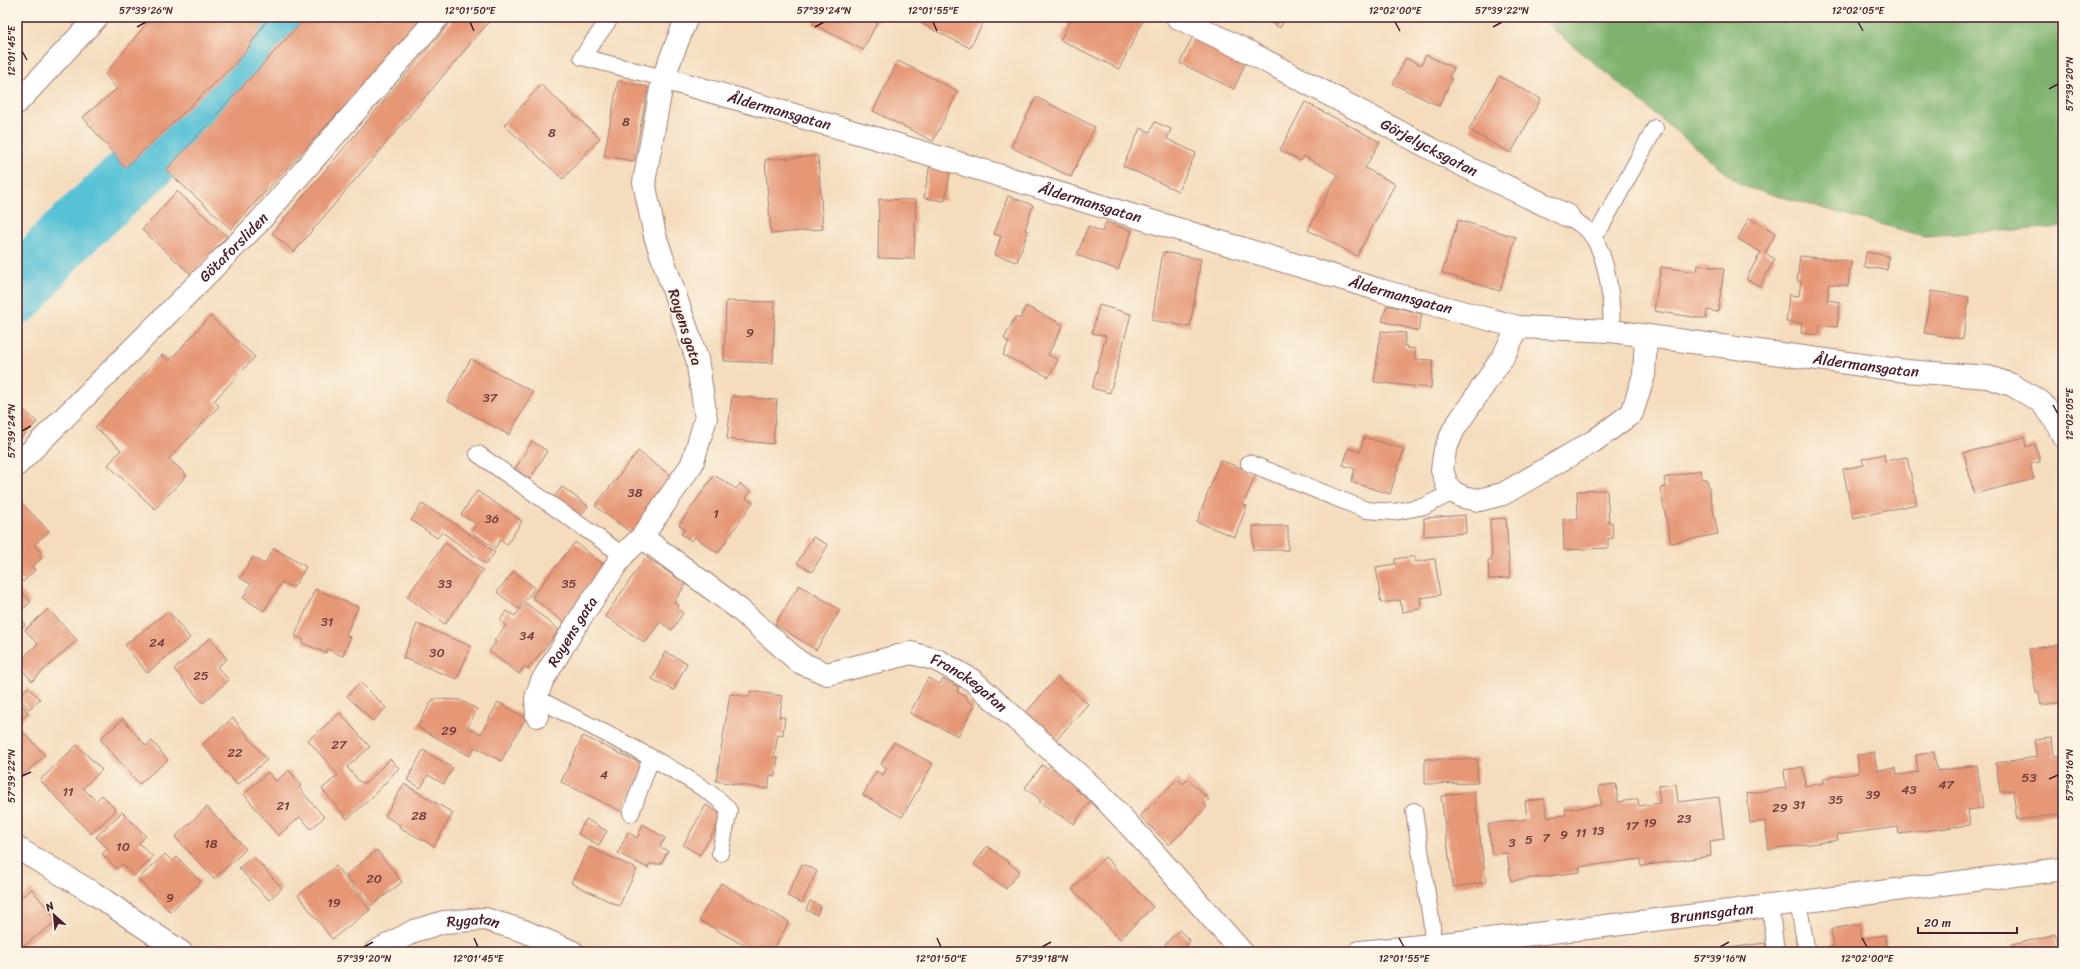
<svg xmlns="http://www.w3.org/2000/svg" width="2080" height="969" viewBox="0 0 2080 969" font-family="Sriracha,sans-serif">
	<rect width="100%" height="100%" fill="#fcf5e5"/>
	<filter id="ink" filterUnits="userSpaceOnUse"><feTurbulence type="fractalNoise" baseFrequency=".025" numOctaves="2"/><feDisplacementMap in="SourceGraphic" scale="8" xChannelSelector="R" yChannelSelector="G"/><feConvolveMatrix kernelMatrix="1 2 1 2 8 2 1 2 1" color-interpolation-filters="sRGB"/></filter>
	<filter id="wash" filterUnits="userSpaceOnUse"><feTurbulence type="fractalNoise" baseFrequency=".012" numOctaves="4" result="noise"/><feDisplacementMap in="SourceGraphic" scale="16" xChannelSelector="R" yChannelSelector="G"/><feGaussianBlur stdDeviation="0.9" result="paint"/><feColorMatrix in="noise" values="0 0 0 0 0 0 0 0 0 0 0 0 0 0 0 0 0 1.4 0 .05"/><feComposite in="paint" operator="in"/></filter>
	<g filter="url(#wash)">
		<rect width="100%" height="100%" fill="#f4dcbd"/>
		<path fill="#7eb26e" stroke="#64684c" d="M1539,17H2063V227L1924,236L1742,186Z"/>
		<g fill="none" stroke-linecap="round" stroke-linejoin="round">
			<path stroke="#5ac2d7" stroke-width="60" d="M17,294L59,243L273,46L300,17"/>
		</g>
		<g id="blocks">
			<g fill="#e69776">
				<path d="M152,17H269L246,51L233,66L125,168L83,117L117,89L105,74Z"/>
				<path d="M306,17H426L231,229L166,170Z"/>
				<path d="M455,17H493L294,252L272,233Z"/>
				<path d="M817,17H880L863,50L813,24Z"/>
				<path d="M925,17H986L970,48L922,24Z"/>
				<path d="M1072,17H1135L1143,21L1119,69L1060,40Z"/>
				<path d="M1262,17H1286L1280,28Z"/>
				<path d="M1193,36L1246,62L1234,89L1180,63Z"/>
				<path d="M1426,55L1454,68L1449,77L1452,79L1439,106L1393,84L1406,58L1421,65Z"/>
				<path d="M898,61L958,91L933,141L873,111Z"/>
				<path d="M1499,76L1541,99L1511,153L1469,130Z"/>
				<path d="M618,81L648,87L634,161L604,156Z"/>
				<path d="M541,85L600,138L563,179L504,125Z"/>
				<path d="M1036,97L1095,127L1071,177L1011,147Z"/>
				<path d="M1305,102L1380,142L1365,168L1395,184L1357,256L1308,230L1338,175L1304,156L1301,161L1280,150Z"/>
				<path d="M1155,122L1171,129L1167,139L1196,153L1178,191L1123,166L1140,128L1150,132Z"/>
				<path d="M818,156L823,229L771,234L765,160Z"/>
				<path d="M930,164L951,167L945,201L924,198Z"/>
				<path d="M177,191L227,236L192,275L142,230Z"/>
				<path d="M1008,196L1033,205L1025,230L1028,231L1017,262L995,255L1001,236L994,234Z"/>
				<path d="M879,199L916,200L914,259L878,258Z"/>
				<path d="M1749,218L1776,233L1765,253L1775,259L1760,286L1746,279L1761,252L1738,239Z"/>
				<path d="M1458,220L1516,237L1500,291L1442,273Z"/>
				<path d="M1106,222L1132,231L1118,270L1077,255L1088,226L1102,232Z"/>
				<path d="M1163,252L1201,259L1190,327L1152,320Z"/>
				<path d="M1866,252L1889,256L1887,270L1864,267Z"/>
				<path d="M1800,256L1851,261L1848,286L1829,284L1827,300L1840,302L1837,327L1820,325L1819,335L1801,333L1802,323L1786,322L1789,295L1799,296L1801,281H1797Z"/>
				<path d="M1698,265L1724,269L1718,312L1707,310L1706,319L1654,311L1661,267L1697,272Z"/>
				<path d="M1931,291L1969,297L1963,339L1924,333Z"/>
				<path d="M726,301L775,302L773,363L724,361Z"/>
				<path d="M1099,305L1131,314L1110,393L1092,388L1106,336L1092,333Z"/>
				<path d="M1387,305L1422,314L1418,331L1382,321Z"/>
				<path d="M1026,306L1063,325L1048,355L1058,360L1049,377L1003,355L1009,342L1004,339L1015,317L1020,319Z"/>
				<path d="M210,316L255,357L214,401L219,406L169,459L187,475L155,509L108,465L121,450L95,427L162,355L169,361Z"/>
				<path d="M1381,331L1406,333L1404,346H1407V348L1415,349V359L1433,360L1431,388L1374,382Z"/>
				<path d="M471,359L533,392L509,435L447,401Z"/>
				<path d="M732,396L777,400L773,444L727,439Z"/>
				<path d="M17,404L37,422L17,442Z"/>
				<path d="M1364,437L1404,449L1390,494L1351,482L1355,469L1343,465L1349,448L1360,452Z"/>
				<path d="M2024,437L2026,447L2035,444L2040,462L2030,464L2034,479L1974,494L1964,453Z"/>
				<path d="M532,441L547,451L530,479L515,469Z"/>
				<path d="M638,451L675,479L633,534L595,506Z"/>
				<path d="M1884,454L1885,461L1907,457L1917,504L1853,518L1843,469L1864,465L1862,459Z"/>
				<path d="M1220,460L1256,474L1243,505L1247,506L1235,537L1197,522Z"/>
				<path d="M1700,470L1702,479H1707L1718,534L1671,543L1660,488L1666,487L1664,478Z"/>
				<path d="M714,475L736,489L740,484L751,491L746,498L753,502L718,553L695,537L692,541L681,534L685,529L679,525Z"/>
				<path d="M562,487L588,506L579,518L553,498Z"/>
				<path d="M1607,490L1609,523L1612,522L1613,538L1608,539V548L1564,550L1563,519H1578L1577,491Z"/>
				<path d="M477,491L522,521L507,545L500,540L495,548L471,532L476,524L461,515Z"/>
				<path d="M17,498L49,531L34,545L41,552L39,554L42,558L32,567L35,570L23,582L17,576Z"/>
				<path d="M422,504L448,519L495,552L486,564L442,532L437,538L411,520Z"/>
				<path d="M1465,515L1466,533L1424,536V518Z"/>
				<path d="M1506,518L1510,578L1489,579L1488,560L1492,559L1490,519Z"/>
				<rect x="1253" y="526" width="35" height="24"/>
				<path d="M813,537L828,545L812,572L797,563Z"/>
				<path d="M575,542L608,568L564,623L532,597Z"/>
				<path d="M445,543L483,570L445,624L407,597Z"/>
				<path d="M274,548L306,567L293,588L282,582L264,611L243,598L251,584L240,578L253,557L264,564Z"/>
				<path d="M1415,556V562L1435,559L1440,595L1420,598L1421,609L1402,612L1400,600L1381,603L1376,567L1395,564V559Z"/>
				<path d="M646,557L686,584L674,602L679,606L677,609L683,613L672,630L660,622L645,643L605,616Z"/>
				<path d="M514,571L535,588L518,609L497,592Z"/>
				<path d="M799,585L840,610L816,650L775,624Z"/>
				<path d="M17,587L31,602L17,614Z"/>
				<path d="M315,589L358,607L346,635L350,637L343,656L327,649L326,653L302,643L304,640L295,636Z"/>
				<path d="M526,603L559,630L528,669L525,666L519,674L489,651L496,642L494,641L506,626L500,620L507,611L515,616Z"/>
				<path d="M48,609L77,640L32,681L17,663L38,644L25,630Z"/>
				<path d="M168,611L190,638L147,673L125,645Z"/>
				<path d="M17,616L25,625L17,632Z"/>
				<path d="M417,624L471,646L457,679L403,658Z"/>
				<path d="M210,638L227,659L217,667L229,680L203,703L174,669Z"/>
				<path d="M2063,644V702L2041,705L2039,693H2036L2029,649Z"/>
				<path d="M665,652L687,663L674,690L652,679Z"/>
				<path d="M1057,677L1088,704L1056,740L1025,714Z"/>
				<path d="M928,678L940,684L943,679L959,687L957,692L967,697L966,700L975,705L958,736L910,713Z"/>
				<path d="M360,682L386,708L373,721L347,696Z"/>
				<path d="M28,687L40,699L29,709L18,697Z"/>
				<path d="M750,691L783,696L779,717H785L783,735L778,734L774,757L778,758L775,776L770,775L768,789L716,781L730,694L749,697Z"/>
				<path d="M433,699L460,700L477,709L468,727L481,734L498,702L526,718L501,761L475,747L470,756L417,727Z"/>
				<path d="M17,700L29,713L17,724Z"/>
				<path d="M340,713L370,747L347,767L360,782L366,783L390,759L399,768L369,800L347,819L322,789L338,775L308,740Z"/>
				<path d="M233,718L267,760L237,785L202,744Z"/>
				<path d="M123,719L146,746L152,741L168,760L139,784L100,739Z"/>
				<path d="M17,725L45,755L19,779L17,777Z"/>
				<path d="M583,736L646,766L623,812L561,782Z"/>
				<path d="M2052,738L2054,756L2063,755V814L2017,820L2013,790L2000,792L1996,763L2037,757L2034,740Z"/>
				<path d="M894,742L933,764L902,817L863,795L876,771L883,775L887,768L881,764Z"/>
				<path d="M77,745L102,770L83,788L96,801L102,795L116,810L91,834L40,780Z"/>
				<path d="M423,750L453,768L444,784L428,775L421,788L407,780Z"/>
				<path d="M1874,752L1877,770L1896,768L1897,775L1918,772L1916,755L1934,752L1937,771L1977,765L1983,808L1968,810L1970,825L1899,834L1898,827L1837,835L1838,840L1769,850L1765,821L1750,823L1747,793L1786,788L1784,770L1803,767L1805,786L1824,783V778L1859,773L1857,755Z"/>
				<path d="M1425,759H1477V783L1425,784Z"/>
				<path d="M1042,765L1047,769L1051,765L1079,785L1075,789L1091,800L1074,824L1039,802L1041,800L1025,788Z"/>
				<path d="M289,770L301,785L299,788L324,817L311,829L300,817L278,836L244,794L268,772L276,781Z"/>
				<path d="M1177,779L1183,784L1188,779L1209,799L1204,804L1207,807L1169,845L1140,816Z"/>
				<path d="M404,784L453,813L434,846L399,827L400,825L385,816Z"/>
				<path d="M1616,784L1618,802L1638,799L1639,806L1660,803L1658,786L1676,784L1678,802L1719,797L1724,839L1710,841L1711,856L1641,866L1640,859L1579,867L1580,872L1511,881L1507,853L1492,854L1488,824L1527,819L1525,801L1544,799L1547,817L1566,815L1565,809L1601,805L1599,786Z"/>
				<path d="M1474,791L1486,882L1453,887L1441,796Z"/>
				<path d="M706,805L723,815L700,855L683,845Z"/>
				<path d="M207,807L246,849L214,879L175,837Z"/>
				<path d="M122,812L146,836L139,843L153,857L134,876L123,864L117,869L102,854L108,849L96,837Z"/>
				<path d="M586,819L607,831L599,845L578,834Z"/>
				<path d="M643,824L665,838L660,847L668,851L661,864H649L648,868L618,853L628,832L637,838Z"/>
				<path d="M987,846L1020,871L1006,889L974,864Z"/>
				<path d="M589,847L637,869L619,906L571,883Z"/>
				<path d="M377,850L402,882L371,906L346,875Z"/>
				<path d="M165,854L172,861L177,857L201,882L170,912L138,879Z"/>
				<path d="M253,856L282,888L269,900L239,868Z"/>
				<path d="M1105,857L1153,907L1120,939L1072,889Z"/>
				<path d="M802,864L817,871L802,903L787,896Z"/>
				<path d="M336,866L370,910L332,939L298,895Z"/>
				<path d="M721,883L789,922L772,952H756L699,920Z"/>
				<path d="M32,889L57,921L17,951V900Z"/>
				<path d="M810,901L821,906L817,915L806,910Z"/>
				<path d="M1860,924L1862,939L1885,935L1888,952H1819L1818,949L1833,947L1831,929Z"/>
				<path d="M1179,930L1190,941L1180,952H1163L1160,950Z"/>
				<path d="M2055,934L2059,952H2014L2012,945Z"/>
				<path d="M1765,943L1767,952H1723L1722,949Z"/>
			</g>
		</g>
	</g>
	<g filter="url(#ink)">
		<use href="#blocks" fill-opacity="0" stroke="#9f7e74" stroke-width="1"/>
		<g fill="none" stroke-linecap="round" stroke-linejoin="round">
			<defs>
				<g id="lane">
					<path d="M611,17L582,57L663,78"/>
					<path d="M1568,216C1576,222 1586,227 1592,235C1608,259 1613,303 1611,331"/>
					<path d="M1592,236L1602,225L1655,128"/>
					<path d="M478,454L623,555"/>
					<path d="M1249,463L1366,510L1394,512L1425,506L1453,492"/>
					<path d="M536,698C570,716 717,786 729,811L720,853"/>
					<path d="M1414,811L1432,926V945"/>
					<path d="M631,813L651,758"/>
					<path d="M1798,902L1807,952"/>
					<path d="M1770,905L1776,952"/>
				</g>
				<g id="street">
					<path id="s1" d="M1177,17L1243,49L1460,164L1568,216"/>
					<path id="s2" d="M663,78L872,137L1383,291L1518,327L1611,331L1906,371L1988,377L2012,385L2041,402L2054,418L2063,436"/>
					<path d="M1518,327L1503,357L1454,429L1445,450L1442,470L1447,485L1453,492L1463,497L1479,500L1503,494L1594,441L1632,413L1644,375L1646,336"/>
					<path id="s3" d="M17,465L257,224L438,17"/>
					<path id="s4" d="M642,537L739,609L799,662L827,674L911,653L937,660L972,680L1098,792L1141,838L1242,952"/>
					<path id="s5" d="M537,716L536,698L542,681L579,620L623,555L642,537L692,464L706,418L697,359L655,236L644,182L663,78L687,17"/>
					<path d="M17,848L95,894L181,952"/>
					<path id="s6" d="M375,952L414,931L444,922L485,919L524,931L573,952"/>
					<path id="s7" d="M1360,952C1595,930 1829,898 2063,869"/>
				</g>
				<path id="secondary" d="M17,103L97,17"/>
			</defs>
			<use href="#lane" stroke="#9f7e74" stroke-width="18"/>
			<use href="#street" stroke="#9f7e74" stroke-width="24"/>
			<use href="#secondary" stroke="#9f7e74" stroke-width="24"/>
			<use href="#lane" stroke="#fff" stroke-width="16"/>
			<use href="#street" stroke="#fff" stroke-width="22"/>
			<use href="#secondary" stroke="#fff" stroke-width="22"/>
		</g>
	</g>
	<path fill="none" stroke="#4a1f2b" stroke-width="1.5" d="M470,22L474,31M933,22L937,31M1395,22L1400,31M1858,22L1863,31M137,27L146,22M815,27L824,22M1493,27L1502,22M22,51L27,60M2049,89L2058,84M2053,405L2058,414M22,431L31,426M22,776L31,772M2049,779L2058,775M474,938L478,947M937,938L941,947M1399,938L1404,947M1862,938L1867,947M364,947L373,942M1042,947L1051,942M1720,947L1729,942"/>
	<g text-anchor="middle" stroke-width="3.5" stroke-linejoin="round" paint-order="stroke">
		<g font-size="13" fill="#713d3e">
			<text x="626" y="126">8</text>
			<text x="552" y="137">8</text>
			<text x="750" y="337">9</text>
			<text x="490" y="402">37</text>
			<text x="635" y="497">38</text>
			<text x="716" y="518">1</text>
			<text x="492" y="523">36</text>
			<text x="445" y="588">33</text>
			<text x="569" y="588">35</text>
			<text x="327" y="626">31</text>
			<text x="527" y="640">34</text>
			<text x="157" y="647">24</text>
			<text x="437" y="657">30</text>
			<text x="201" y="680">25</text>
			<text x="449" y="735">29</text>
			<text x="339" y="749">27</text>
			<text x="235" y="757">22</text>
			<text x="604" y="779">4</text>
			<text x="2029" y="782">53</text>
			<text x="1946" y="789">47</text>
			<text x="1909" y="794">43</text>
			<text x="68" y="796">11</text>
			<text x="1873" y="799">39</text>
			<text x="1836" y="804">35</text>
			<text x="1799" y="809">31</text>
			<text x="283" y="810">21</text>
			<text x="1780" y="812">29</text>
			<text x="419" y="820">28</text>
			<text x="1684" y="823">23</text>
			<text x="1650" y="827">19</text>
			<text x="1632" y="830">17</text>
			<text x="1598" y="835">13</text>
			<text x="1581" y="837">11</text>
			<text x="1564" y="839">9</text>
			<text x="1546" y="842">7</text>
			<text x="1529" y="844">5</text>
			<text x="1512" y="847">3</text>
			<text x="211" y="848">18</text>
			<text x="123" y="851">10</text>
			<text x="374" y="883">20</text>
			<text x="170" y="902">9</text>
			<text x="334" y="907">19</text>
		</g>
		<g font-size="15" fill="#4a1f2b" stroke="#fcf5e5">
			<text dy="5" stroke="none"><textPath href="#s2" startOffset="121">Åldermansgatan</textPath></text>
			<text dy="5" stroke="none"><textPath href="#s1" startOffset="284">Görjelycksgatan</textPath></text>
			<text dy="5" stroke="none"><textPath href="#s2" startOffset="445">Åldermansgatan</textPath></text>
			<text dy="5" stroke="none"><textPath href="#s3" startOffset="307">Götaforsliden</textPath></text>
			<text dy="5" stroke="none"><textPath href="#s2" startOffset="769">Åldermansgatan</textPath></text>
			<text transform="translate(685 327) rotate(72)" y="5">Royens gata</text>
			<text dy="5" stroke="none"><textPath href="#s2" startOffset="1241">Åldermansgatan</textPath></text>
			<text dy="5" stroke="none"><textPath href="#s5" startOffset="94">Royens gata</textPath></text>
			<text dy="5" stroke="none"><textPath href="#s4" startOffset="384">Franckegatan</textPath></text>
			<text dy="5" stroke="none"><textPath href="#s7" startOffset="354">Brunnsgatan</textPath></text>
			<text dy="5" stroke="none"><textPath href="#s6" startOffset="105">Rygatan</textPath></text>
		</g>
	</g>
	<rect width="2080" height="969" fill="none" stroke="#fcf5e5" stroke-width="44"/>
	<g transform="translate(54 915) rotate(333)" stroke="#fcf5e5" stroke-width="3" paint-order="stroke">
	<path d="M0-3L7 15L0 10L-7 15Z" fill="#4a1f2b"/>
	<text y="-6" font-size="11" font-weight="bold" text-anchor="middle" fill="#4a1f2b">N</text>
	</g>
	<path d="M1918 927v6h99v-6" fill="none" stroke="#4a1f2b" stroke-width="2"/>
	<text x="1924" y="927" font-size="12" fill="#4a1f2b" stroke="#fcf5e5" stroke-width="3" paint-order="stroke">20 m</text>
	<rect x="22" y="22" width="2036" height="925" fill="none" stroke="#4a1f2b" stroke-width="1.5"/>
	<g font-size="10" text-anchor="middle" fill="#4a1f2b">
		<text x="146" y="14">57°39'26"N</text>
		<text x="470" y="14">12°01'50"E</text>
		<text x="824" y="14">57°39'24"N</text>
		<text x="933" y="14">12°01'55"E</text>
		<text x="1395" y="14">12°02'00"E</text>
		<text x="1502" y="14">57°39'22"N</text>
		<text x="1858" y="14">12°02'05"E</text>
		<text transform="translate(11 51) rotate(-90)" y="4">12°01'45"E</text>
		<text transform="translate(2069 84) rotate(-90)" y="4">57°39'20"N</text>
		<text transform="translate(2069 414) rotate(-90)" y="4">12°02'05"E</text>
		<text transform="translate(11 431) rotate(-90)" y="4">57°39'24"N</text>
		<text transform="translate(2069 775) rotate(-90)" y="4">57°39'16"N</text>
		<text transform="translate(11 776) rotate(-90)" y="4">57°39'22"N</text>
		<text x="364" y="962">57°39'20"N</text>
		<text x="478" y="962">12°01'45"E</text>
		<text x="941" y="962">12°01'50"E</text>
		<text x="1042" y="962">57°39'18"N</text>
		<text x="1404" y="962">12°01'55"E</text>
		<text x="1720" y="962">57°39'16"N</text>
		<text x="1867" y="962">12°02'00"E</text>
	</g>
</svg>
